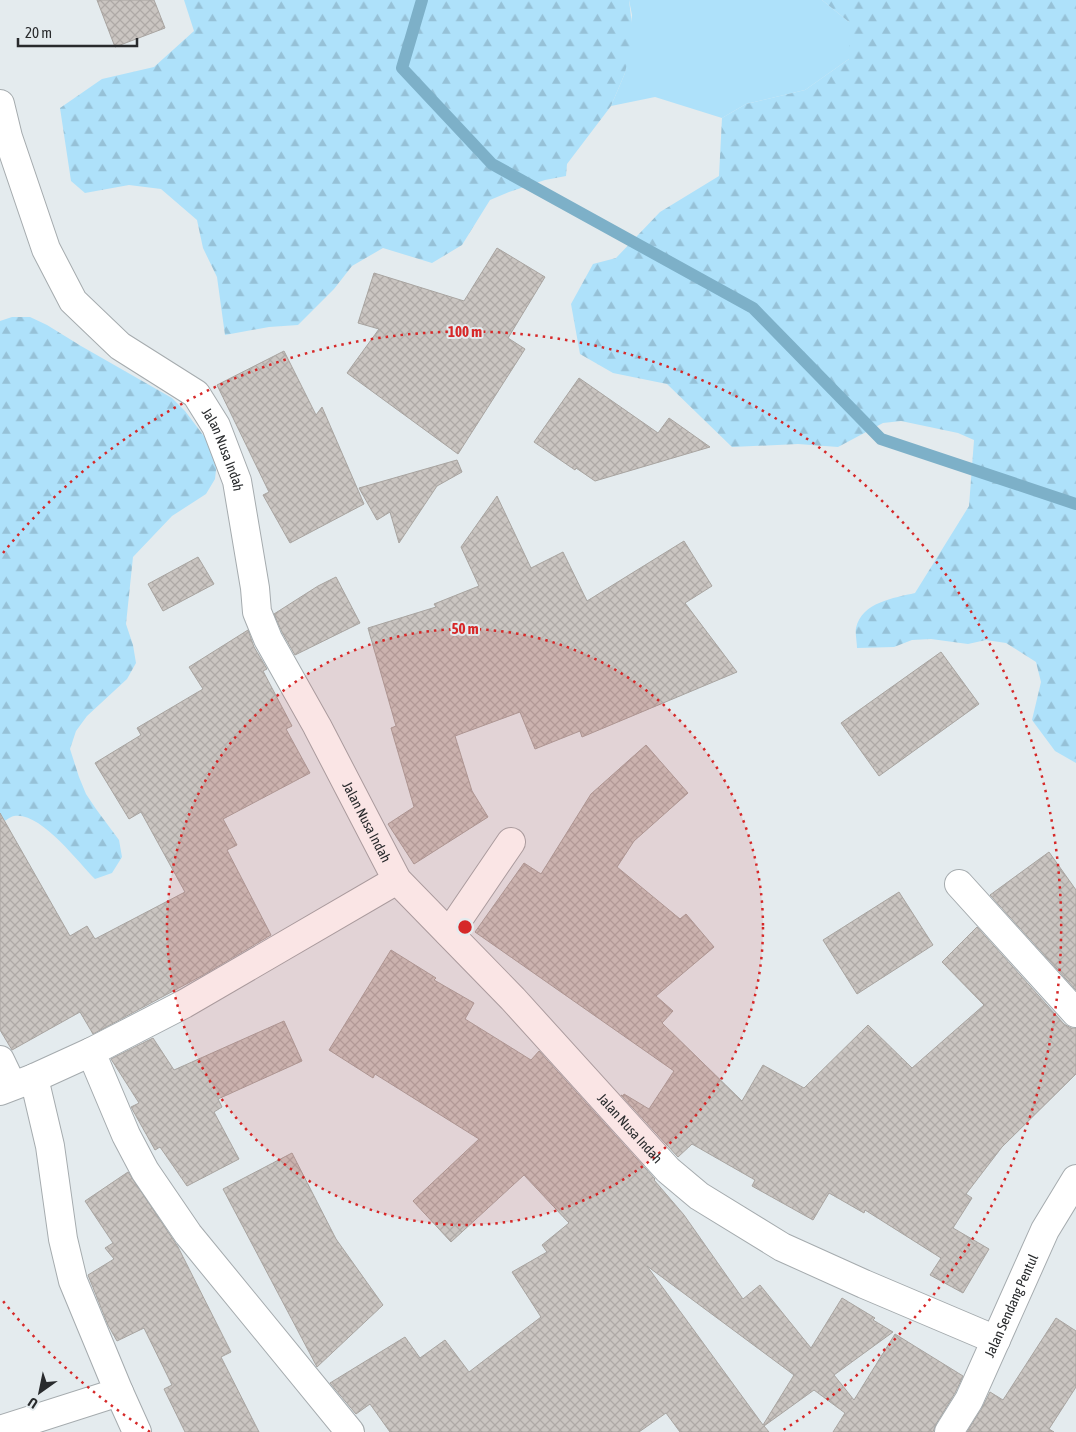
<svg xmlns="http://www.w3.org/2000/svg" width="1076" height="1432" viewBox="0 0 1076 1432" font-family="'Asap Condensed',sans-serif">
	<defs>
		<pattern id="forest-firs" width="22" height="20" patternUnits="userSpaceOnUse" patternTransform="scale(1.25)"><rect width="22" height="20" fill="#aee1fa"/><path d="M5 1l3.5 6h-7zM16 11l3.5 6h-7z" fill="#96c1d7"/></pattern>
		<pattern id="building-cross-hatch" width="8" height="8" patternUnits="userSpaceOnUse" patternTransform="scale(1.25)"><rect width="8" height="8" fill="#cac5c1"/><path d="M0 0l8 8M0 8l8-8" fill="none" stroke="#aea9a6"/></pattern>
	</defs>
	<rect width="100%" height="100%" fill="#e4ebee"/>
	<path fill="#aee1fa" d="M629,0H822L849,22V59L805,90L746,104L722,118L655,97L611,106L625,73L632,15Z"/>
	<g fill="url(#forest-firs)">
		<path d="M184,0H629L633,34L625,73L611,106L567,164L566,176L545,180L509,192L490,200L462,245L432,263L383,248L352,266L334,289L298,325L269,327L225,335L217,277L203,248L197,220L161,189L129,185L85,193L71,181L60,108L102,79L154,67L194,31Z"/>
		<path d="M822,0H1076V763L1055,751L1032,720L1041,682L1036,662L1006,643L986,640L968,644L931,639L912,640L894,647L857,648C857,642 855,633 856,628C862,602 894,598 915,593L969,506L974,440L958,433L901,421L883,423L838,447L798,444L732,447L667,384L613,373L580,354L571,304L593,264L616,258L660,212L719,176L722,118L746,104L805,90L849,59V22Z"/>
		<path d="M12,317H30L47,325L81,346L172,398L185,411L210,444L217,461L215,479L206,494L172,516L133,557L126,624L133,645L136,663L127,679L87,716L76,731L70,749L79,777L86,794L96,809L119,840L122,857L112,873L95,879C78,862 40,811 14,816C9,817 4,822 0,824V321Z"/>
	</g>
	<g fill="none" stroke-linecap="round" stroke-linejoin="round">
		<path stroke="#7db0c8" stroke-width="12" d="M422,0L402,68L492,164L753,308L881,439L1076,504"/>
	</g>
	<g fill="url(#building-cross-hatch)" stroke="#a8a4a0" fill-rule="evenodd">
		<path d="M97,0H154L165,28L115,47Z"/>
		<path d="M497,248L545,277L508,338L525,349L458,454L347,373L379,329L358,323L374,273L464,301Z"/>
		<path d="M284,351L316,415L322,407L364,504L290,543L263,495L269,492L217,385Z"/>
		<path d="M579,378L658,433L669,418L710,447L595,481L576,468L575,470L534,442Z"/>
		<path d="M457,460L462,472L437,486L399,543L390,512L377,520L359,488Z"/>
		<path d="M497,496L531,568L563,552L587,601L684,541L712,586L685,603L737,672L582,737L580,731L535,749L520,712L455,736L472,791L488,817L414,864L388,824L414,807L391,728L396,726L368,628L436,607L434,604L479,586L461,547Z"/>
		<path d="M198,557L214,584L163,611L148,584Z"/>
		<path d="M336,577L360,623L295,655L282,632L274,614L318,586Z"/>
		<path d="M248,630L254,647L267,669L263,671L292,726L286,729L310,773L223,819L237,845L227,850L271,935L205,974L93,1034L80,1012L12,1050L0,1030V813L70,936L87,926L95,939L185,892L141,812L129,819L95,763L141,735L137,728L203,689L189,667Z"/>
		<path d="M941,652L979,704L879,776L841,723Z"/>
		<path d="M646,745L688,793L634,841L617,867L680,919L686,914L714,947L656,996L673,1011L662,1023L742,1101L763,1065L804,1088L868,1025L912,1068L984,1005L942,962L977,927L1064,1024L1071,1028H1076V1074L1002,1147L966,1194L972,1198L953,1228L989,1249L963,1293L930,1275L941,1258L865,1210L864,1213L829,1193L813,1220L752,1186L755,1180L692,1144L678,1157L621,1095L623,1096L624,1094L649,1109L674,1071L475,932L524,863L541,874L591,794Z"/>
		<path d="M1049,852L1076,890V990L990,895Z"/>
		<path d="M899,892L933,945L857,994L823,940Z"/>
		<path d="M391,950L436,978L434,980L474,1003L465,1019L531,1060L539,1051L655,1179L654,1180L684,1215L743,1299L760,1285L811,1348L842,1298L875,1318L873,1320L893,1332L834,1375L854,1400L895,1334L963,1376L955,1393L936,1424L933,1432H833L845,1413L814,1390L764,1426L769,1432H680L666,1413L639,1432H390L370,1404L356,1414L330,1383L405,1337L420,1358L445,1340L469,1372L541,1317L512,1272L547,1252L542,1245L569,1223L524,1175L451,1242L413,1201L479,1139L375,1074L373,1078L329,1050ZM647,1266L794,1375L763,1425Z"/>
		<path d="M284,1021L302,1061L218,1099L222,1107L214,1112L239,1159L187,1186L160,1147L155,1150L131,1107L139,1103L111,1059L153,1038L174,1070Z"/>
		<path d="M292,1153L336,1239L383,1305L317,1367L223,1189Z"/>
		<path d="M128,1172L178,1247L231,1352L221,1357L259,1432H185L164,1389L172,1385L144,1328L117,1341L108,1325L88,1275L114,1259L105,1248L113,1243L85,1201Z"/>
		<path d="M1056,1318L1076,1331V1387L1049,1429L1054,1432H967L982,1408L990,1392L1003,1400Z"/>
	</g>
	<g fill="none" stroke-linecap="round" stroke-linejoin="round">
		<defs>
			<g id="street">
				<path id="s1" d="M0,104L8,137L46,249L73,301L120,346L196,394L216,426L237,481L255,588L257,612L268,639L317,726L397,880L513,999L668,1170L699,1196L782,1247L864,1284L996,1340"/>
				<path d="M959,884L1076,1013"/>
				<path d="M449,933L511,842"/>
				<path d="M0,1060L12,1085"/>
				<path d="M0,1091L34,1078L91,1052"/>
				<path d="M119,1392L137,1432"/>
				<path d="M0,1430L119,1392L73,1281L63,1239L50,1146L34,1078"/>
				<path d="M350,1432L188,1234L145,1171L126,1135L91,1052L184,1004L397,880"/>
				<path id="s2" d="M949,1432L969,1400L1045,1230L1076,1179"/>
			</g>
		</defs>
		<use href="#street" stroke="#a5abae" stroke-width="30"/>
		<use href="#street" stroke="#fff" stroke-width="28"/>
	</g>
	<circle cx="465" cy="927" r="298" fill="#d62828" fill-opacity=".12"/>
	<g fill="none" stroke="#d62828" stroke-width="2.5" stroke-dasharray="2.5 5">
		<circle cx="465" cy="927" r="298"/>
		<path d="M150 1432A595 595 0 0 1 3 1301M3 553A595 595 0 1 1 780 1432"/>
	</g>
	<g text-anchor="middle" stroke-width="4" stroke-linejoin="round" paint-order="stroke">
		<g font-size="14" fill="#292b2d" stroke="#e4ebee">
			<text dy="5" stroke="none"><textPath href="#s1" startOffset="428">Jalan Nusa Indah</textPath></text>
			<text dy="5" stroke="none"><textPath href="#s1" startOffset="832">Jalan Nusa Indah</textPath></text>
			<text dy="5" stroke="none"><textPath href="#s1" startOffset="1238">Jalan Nusa Indah</textPath></text>
			<text dy="5" stroke="none"><textPath href="#s2" startOffset="141">Jalan Sendang Pentul</textPath></text>
		</g>
	</g>
	<circle cx="465" cy="927" r="8" fill="#d62828" stroke="#e4ebee" stroke-width="2.5"/>
	<g font-size="15" text-anchor="middle" font-weight="bold" fill="#d62828" stroke="#e4ebee" stroke-width="4" stroke-linejoin="round" paint-order="stroke">
		<text x="465" y="337">100 m</text>
		<text x="465" y="634">50 m</text>
	</g>
	<g transform="translate(40 1392) rotate(213)" stroke="#e4ebee" stroke-width="4" paint-order="stroke">
	<path d="M0-4L9 19L0 12L-9 19Z" fill="#292b2d"/>
	<text y="-8" font-size="14" font-weight="bold" text-anchor="middle" fill="#292b2d">U</text>
	</g>
	<path d="M18 38v8h119v-8" fill="none" stroke="#292b2d" stroke-width="2.5"/>
	<text x="25" y="38" font-size="15" fill="#292b2d" stroke="#e4ebee" stroke-width="4" paint-order="stroke">20 m</text>
</svg>
